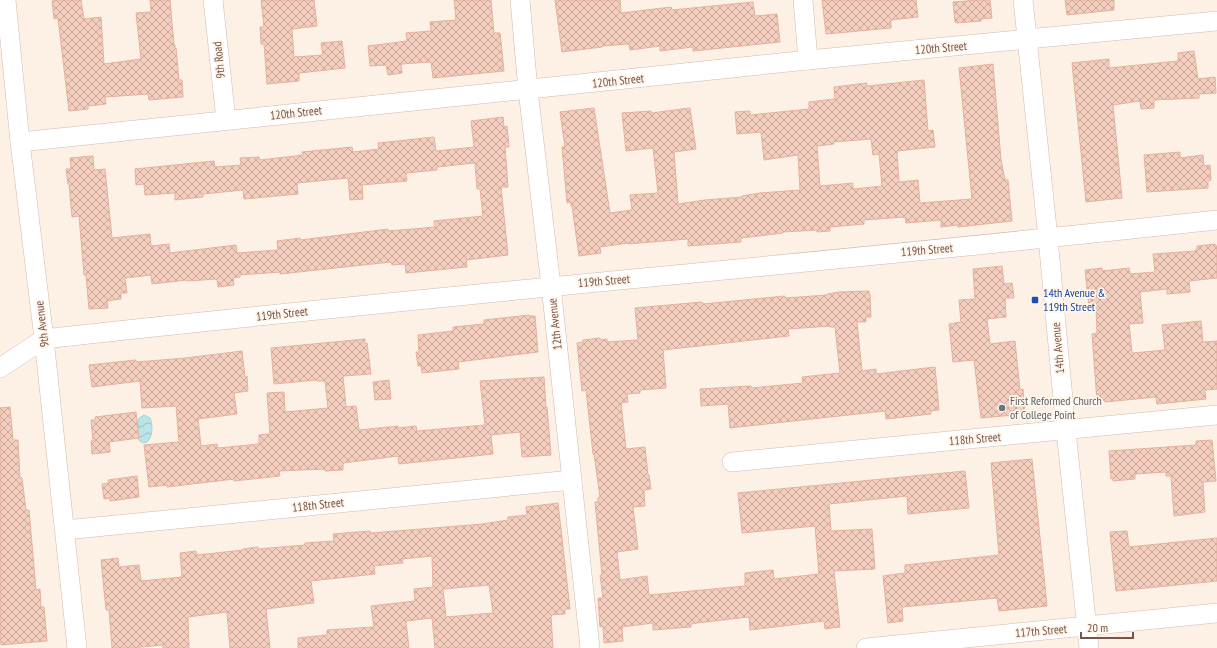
<svg xmlns="http://www.w3.org/2000/svg" width="1217" height="648" viewBox="0 0 1217 648" font-family="'PT Sans Narrow',sans-serif">
	<defs>
		<pattern id="water-waves" width="16" height="10" patternUnits="userSpaceOnUse"><rect width="16" height="10" fill="#b9e5e7"/><path d="M0 5q4-4 8 0t8 0" fill="none" stroke="#9bbcbd"/></pattern>
		<pattern id="building-cross-hatch" width="8" height="8" patternUnits="userSpaceOnUse"><rect width="8" height="8" fill="#f3cdbd"/><path d="M0 0l8 8M0 8l8-8" fill="none" stroke="#caa99c"/></pattern>
	</defs>
	<rect width="100%" height="100%" fill="#fdf1e6"/>
	<path fill="url(#water-waves)" stroke="#9fd6d9" d="M144,415L150,418C153,424 153,437 147,442L143,443L140,441L136,435L138,431V419Z"/>
	<g fill="url(#building-cross-hatch)" stroke="#e6b19d" fill-rule="evenodd">
		<path d="M60,0H81L84,19L101,17L104,64L141,59L136,13L151,12L150,0H170L174,45H175V48H176L179,80H182L183,97L149,100L148,94L105,97L106,104L88,106V109L69,111L58,18L54,19L52,1Z"/>
		<path d="M261,0H314L317,26L292,29L294,57L323,55L321,43L342,41L345,68L299,73V81L267,84L264,44H261L260,27H264Z"/>
		<path d="M454,0H491L494,33H500L504,71L433,78L431,62L401,64L402,73L388,75L386,65L370,66L368,46L407,41L406,33L431,31L430,22L456,20Z"/>
		<path d="M555,0H620L621,13L671,7L672,10L753,2L755,16L777,14L780,42L693,51V47L660,51V46L630,50L629,44L602,46V47L562,52Z"/>
		<path d="M822,0H916L918,17L891,20V28L826,34Z"/>
		<path d="M979,0H990L992,18L981,19V21L956,23L955,22L953,2Z"/>
		<path d="M1065,0H1114V10L1067,15Z"/>
		<path d="M1194,51L1198,79L1215,77L1216,93L1199,94V98L1154,100V108L1141,109L1140,101L1113,105L1122,198L1086,202L1072,63L1109,59V68L1178,61V53Z"/>
		<path d="M993,64L1001,160L1005,180H1008L1012,221L958,227V225L941,227V220L906,223L905,217L864,220V224L830,227V231L817,232V230L783,232V233L741,238V242L688,246V239L628,244V243L600,247L601,253L579,256L572,206H571V202L567,203L562,147H565L560,112L594,108L610,213L632,210L630,195L658,193L653,148L626,151L622,113L651,111V113L690,108L696,149L674,152L678,204L705,200L742,197V196L760,193L800,190L798,155L764,160L761,132L737,134L735,112L750,111V115L809,109V102L835,99L834,87L867,83V86L924,80L928,131L933,130L935,147L897,151L899,182L918,180L920,203L972,199L959,68ZM871,139L873,155L879,154L882,186L853,189V183L820,186L817,146L834,144L833,142Z"/>
		<path d="M503,117L504,127L507,126L509,147H505L508,187H501L508,255L466,260L467,267L406,273L405,264L392,265L391,262L280,274V272L240,275V277L233,278L234,285L218,287L217,279L187,281V280L152,284L151,275L125,278L127,293H121V299L107,301L108,308L89,309L86,275H84L79,216L72,217L69,184H68L66,169H71L70,158L93,156L94,170L105,169L112,238L150,234L151,246L169,244L170,253L236,245L237,253L278,250L277,241L300,238V240L388,229V231L424,228L435,227L434,221L483,216L480,189H477L475,163L437,167V170L406,173L407,181L362,185L363,199L350,200L348,178L297,183L298,194L244,199L243,190L203,194V197L175,200V193L145,195L144,184L136,185L135,169L214,161L215,167L241,165L240,158L259,157L260,160L303,155L302,152L352,147L353,152L379,149L378,143L434,137L436,151L474,147L471,121Z"/>
		<path d="M1180,152V158L1203,155L1204,166L1210,165L1211,180L1208,181V188L1147,192L1144,155Z"/>
		<path d="M1215,244L1216,246H1217V278L1189,281L1190,292L1167,294V289L1140,292L1143,323L1129,324L1132,352L1133,353L1165,350L1162,325L1201,321L1203,342L1217,341V389L1205,390L1206,399L1157,404L1156,397L1105,402V400L1097,401L1092,334L1097,333L1096,307H1089L1085,270L1102,268V271L1129,268L1130,274L1155,272L1153,254L1196,251V249H1197V246Z"/>
		<path d="M1002,266L1004,284L1012,283L1014,298H1005L1006,317L987,319L990,344L1015,341L1020,390L1023,389L1025,414L981,418L974,360L953,362L949,324L961,322L959,300L975,299L973,269Z"/>
		<path d="M869,291V294H870L871,317H866V322H857L862,371L876,369V374L935,367L939,410L931,411V414L886,419L885,411L730,428L728,404L701,406L700,389L751,386V388L803,383L802,377L840,373L835,327H830V326L788,329L789,336L663,350L666,388L640,390V393L627,394L628,402L621,403L626,449L645,447L648,475H649L651,489L644,490L645,506L633,507L638,549L617,552L620,580L647,576L649,595L745,586V573L773,570L774,579L819,574L815,526L742,533L738,493L965,471L969,508L908,514L907,496L829,504L831,531L872,529L875,569L834,571L840,627L825,629L824,621L750,630L749,617L697,623L691,624V627L653,630V623L622,627L623,641L604,643L603,626L600,627L598,598H603L600,575H602L595,502H598V498L600,497L594,454H593L586,390L582,391L577,343L583,342V340L600,338V340L607,339V342L638,340L635,308L702,302L703,304L785,296V298L827,295V294L839,292Z"/>
		<path d="M529,315V316H535L538,352L458,362L459,369L422,373L421,366H418L416,352H419L418,335L453,331V327L484,324V320Z"/>
		<path d="M365,339V344L367,343L371,374L343,376L346,407L356,406L359,430L398,426V428L416,426L417,431L485,425L480,381L544,377L546,408L547,407L551,455L522,457L520,432L491,435L493,454L399,464L398,456L343,463V470L325,471V469L279,471L280,476L234,481V479L167,487V485L149,487L144,445L179,442L176,406L142,408L140,381L92,387L89,365L136,360V362L186,358L242,351L245,377L247,376L248,391L234,393L237,414L198,419L201,446L217,444L218,448L259,444V435L270,434L267,393L284,392L285,412L328,408L325,381H317L316,380L274,384L271,348Z"/>
		<path d="M389,380L391,399L375,400L373,382Z"/>
		<path d="M10,407L13,440H18L20,478H22L26,510H29L36,590L40,589L41,607H44L47,641L1,645L0,634V408Z"/>
		<path d="M136,412L139,438L109,442L110,452L92,454L91,441H93L91,420H95V417Z"/>
		<path d="M1212,440L1216,481L1203,482L1205,512L1174,516L1171,476H1166V472L1135,474V479L1113,481V478L1111,479L1109,451L1196,445V441Z"/>
		<path d="M1032,459L1047,606L999,611L997,598L902,607L903,621L888,623L883,576L905,573V565L999,555L991,463Z"/>
		<path d="M137,476L139,497L110,501V498L104,499L102,484L109,483L108,480Z"/>
		<path d="M558,503L570,609H565V614L551,615L553,648H435L432,618L406,621L409,648H298V638L327,635V630L374,627L371,606L415,601L414,589L433,587L432,556L402,559L403,563L374,566L375,574L311,581L314,603L266,609L270,648H230L227,612L188,617L189,648H163V645L131,648H112L109,610H106L101,560L118,558L119,567L139,565L141,581L182,577L180,553L196,551L197,555L243,550V549L258,547V549L305,545V543L334,541L333,534L370,531L371,533L483,524L508,520V517L527,515L526,507ZM489,585L493,613L446,617L443,589Z"/>
		<path d="M1127,531L1129,547L1217,538V581L1116,591L1110,532Z"/>
	</g>
	<g fill="none" stroke-linecap="round" stroke-linejoin="round">
		<defs>
			<g id="minor">
				<path d="M6,0L20,142L44,339L77,648"/>
				<path d="M213,0L226,120"/>
				<path d="M520,0L528,90L551,286L590,648"/>
				<path d="M803,0L808,60"/>
				<path d="M1023,0L1048,238L1066,431L1089,648"/>
				<path d="M20,142L808,60L1217,21"/>
				<path d="M0,368L44,339C435,295 826,263 1217,220"/>
				<path d="M732,462L1217,415"/>
				<path d="M65,530L572,480"/>
				<path d="M866,648L1217,613"/>
			</g>
		</defs>
		<use href="#minor" stroke="#d1baae" stroke-width="20"/>
		<use href="#minor" stroke="#fff" stroke-width="19"/>
	</g>
	<rect fill="#1a4fb4" stroke="#fff6ec" stroke-width="1.5" x="1031" y="296" width="8" height="8" rx="2"/>
	<circle fill="#6b7280" stroke="#fff6ec" stroke-width="1.5" cx="1002" cy="408" r="4"/>
	<g text-anchor="middle" stroke-width="3.5" stroke-linejoin="round" paint-order="stroke">
		<g font-size="12" fill="#77554a" stroke="#fff6ec">
			<text transform="translate(941 48) rotate(-5)" y="4">120th Street</text>
			<text transform="translate(219 60) rotate(-96)" y="4">9th Road</text>
			<text transform="translate(618 81) rotate(-6)" y="4">120th Street</text>
			<text transform="translate(296 113) rotate(-6)" y="4">120th Street</text>
			<text transform="translate(927 250) rotate(-5)" y="4">119th Street</text>
			<text transform="translate(604 281) rotate(-5)" y="4">119th Street</text>
			<text transform="translate(282 314) rotate(-6)" y="4">119th Street</text>
			<text transform="translate(42 324) rotate(-97)" y="4">9th Avenue</text>
			<text transform="translate(555 324) rotate(-96)" y="4">12th Avenue</text>
			<text transform="translate(1058 348) rotate(-95)" y="4">14th Avenue</text>
			<text transform="translate(975 439) rotate(-5)" y="4">118th Street</text>
			<text transform="translate(318 505) rotate(-6)" y="4">118th Street</text>
			<text transform="translate(1041 631) rotate(-5)" y="4">117th Street</text>
		</g>
		<g font-size="12" fill="#164399" stroke="#fff6ec" text-anchor="start">
			<text x="1043" y="297">14th Avenue &amp;<tspan x="1043" dy="14">119th Street</tspan></text>
		</g>
		<g font-size="12" fill="#5b616d" stroke="#fff6ec" text-anchor="start">
			<text x="1010" y="405">First Reformed Church<tspan x="1010" dy="14">of College Point</tspan></text>
		</g>
	</g>
	<path d="M1081 632v6h52v-6" fill="none" stroke="#77554a" stroke-width="2"/>
	<text x="1087" y="632" font-size="12" fill="#77554a" stroke="#fff6ec" stroke-width="3" paint-order="stroke">20 m</text>
</svg>
